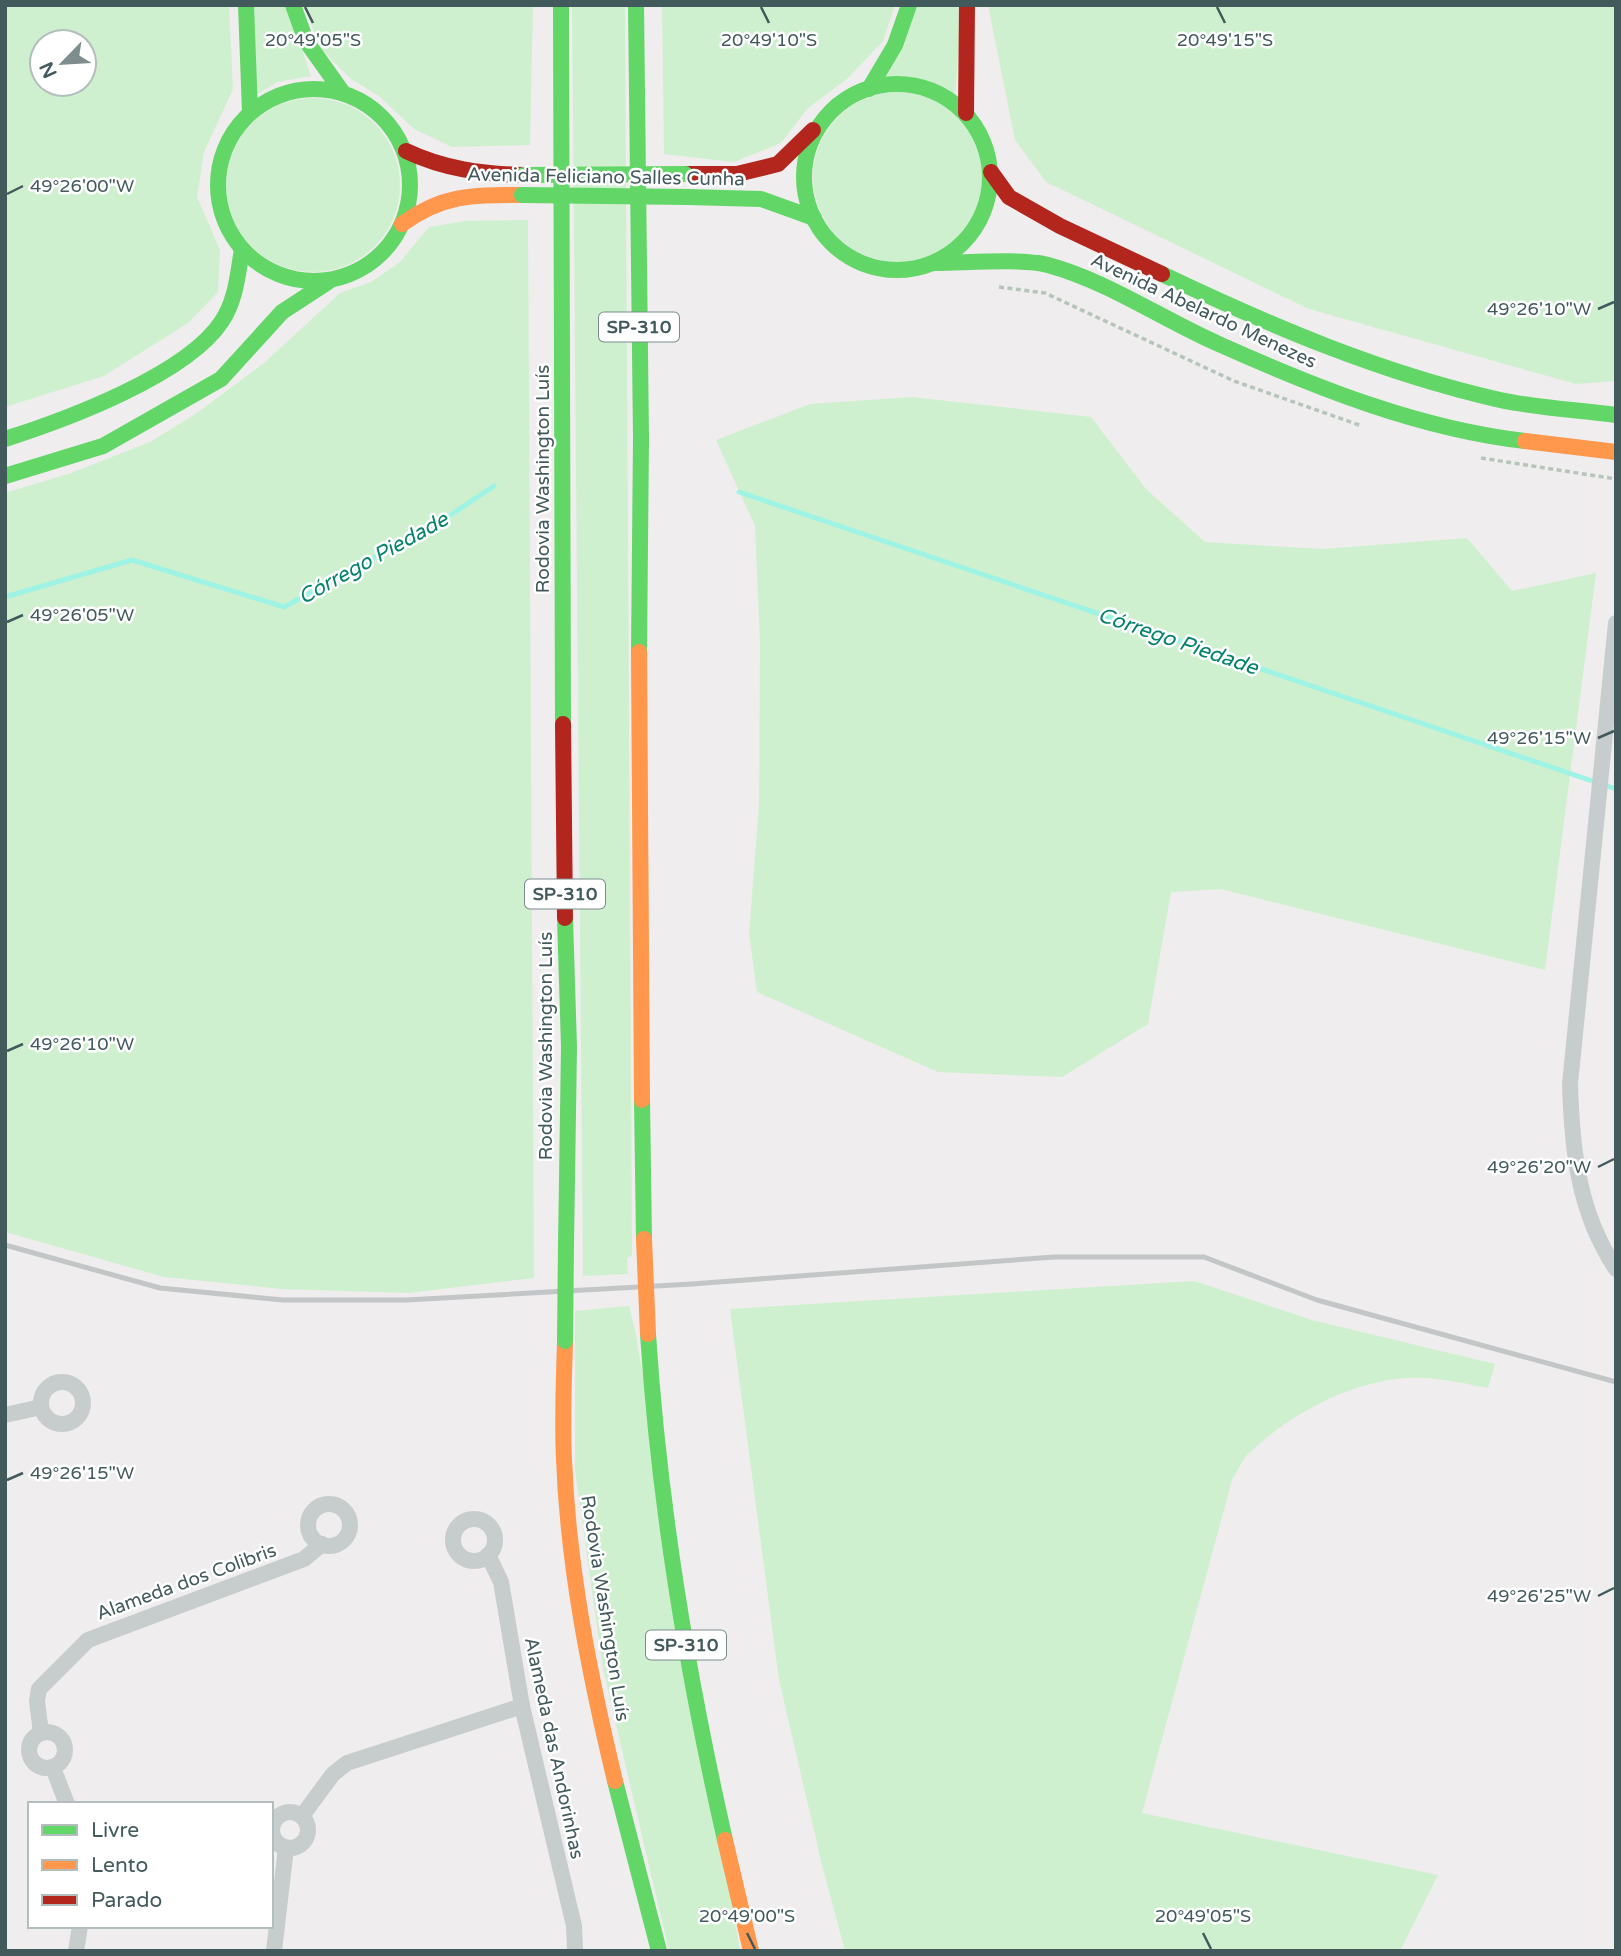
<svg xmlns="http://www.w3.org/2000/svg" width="1621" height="1956" viewBox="0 0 1621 1956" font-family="'Varela Round',sans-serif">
	<rect width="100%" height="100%" fill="#efedee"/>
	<g fill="#cff0cf" fill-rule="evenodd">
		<path d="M5,5H229L233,89L204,152L197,197L220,250L218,292L188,323L104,376L5,407ZM42,42H84V84H42Z"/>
		<path d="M252,5H287L311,76L277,82L256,95Z"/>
		<path d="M304,5H533L530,145L452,147L414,129L379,96L351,79L320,48Z"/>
		<path d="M572,5H625L632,1256L627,1258L628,1274L583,1276Z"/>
		<path d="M662,5H895L883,41L848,78L808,108L781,143L734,162L664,154Z"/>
		<path d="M913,5H962L955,98C932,86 910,76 884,80Z"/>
		<path d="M988,5H1616V381L1576,384L1309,309L1046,182L1015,140Z"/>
		<circle cx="898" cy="177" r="85"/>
		<circle cx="313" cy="185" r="87"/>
		<path d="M528,220L534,1278L408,1293L282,1289L164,1277L5,1232V493L71,473L150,442L194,415L264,363L340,293L371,282L400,262L429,227L465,221Z"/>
		<path d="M912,397L1091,417L1146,489L1205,542L1322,549L1467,538L1512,591L1596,573L1545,970L1221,889L1171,892L1148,1024L1062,1077L938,1072L757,992L749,934L759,804L760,643L755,526L716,440L810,404Z"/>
		<path d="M1194,1281L1312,1320L1495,1364L1488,1388C1467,1384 1445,1379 1424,1378C1361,1375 1294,1411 1249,1453C1242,1460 1237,1472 1232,1480L1142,1813L1438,1875L1400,1951H845L822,1865L779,1680L730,1309Z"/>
		<path d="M629,1306L635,1330L740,1951H669L603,1669L575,1470V1311Z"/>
	</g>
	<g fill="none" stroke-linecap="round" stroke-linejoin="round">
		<g stroke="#9ff3e4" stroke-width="5">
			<path d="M739,492L1616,789"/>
			<path d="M5,597L132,560L284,607L446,518L494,486"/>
		</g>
		<g stroke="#b5c5ba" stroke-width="3.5" stroke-dasharray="5 3.5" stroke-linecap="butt">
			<path d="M999,287L1045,293L1234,381L1362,426"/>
			<path d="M1481,458L1616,479"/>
		</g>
		<g stroke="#c7cccd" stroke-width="16">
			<path d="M1616,623L1570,1084C1572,1150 1578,1212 1616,1269"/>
			<circle cx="62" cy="1403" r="21"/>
			<path d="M5,1415L41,1407"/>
			<circle cx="329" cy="1525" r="21"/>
			<circle cx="474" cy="1540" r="21"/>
			<path d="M488,1555L501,1582L522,1706L574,1926L575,1951"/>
			<circle cx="47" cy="1750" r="18"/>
			<path d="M41,1733L37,1701L39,1689L88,1640L304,1559L322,1544"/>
			<path d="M53,1768L67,1804"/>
			<circle cx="290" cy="1830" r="18"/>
			<path d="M302,1816L333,1774L347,1763L522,1706"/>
			<path d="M76,1951L80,1926"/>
			<path d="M274,1951L286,1848"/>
		</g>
		<g stroke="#63d668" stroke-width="16">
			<path d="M246,5L250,112"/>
			<path d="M293,5L306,41L343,93"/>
			<path d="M561,5L563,724"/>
			<path d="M636,5L641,438L639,652"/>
			<circle cx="897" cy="177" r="93"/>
			<path d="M869,89L895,45L909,5"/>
			<circle cx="314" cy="185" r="96"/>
			<path d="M688,197L761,199L814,218"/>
			<path d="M936,263C964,263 1024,258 1048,265C1110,282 1163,320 1221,345C1317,388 1420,429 1525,441"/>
			<path d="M1162,274C1271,326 1381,373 1500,400C1538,408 1578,410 1616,415"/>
			<path d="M5,439C65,420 187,375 222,321C236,300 238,273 242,249"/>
			<path d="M5,476L103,446L221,379L282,312L328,282"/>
			<path d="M565,918L569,1047L566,1244"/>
			<path d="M642,1100L644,1239"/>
			<path d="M648,1334C659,1505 687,1673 725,1840"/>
			<path d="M615,1781L659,1951"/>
		</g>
		<g stroke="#ff974d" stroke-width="16">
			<path d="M402,224C443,194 473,195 522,195"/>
			<path d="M1525,441L1616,452"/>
			<path d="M639,652L642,1100"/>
			<path d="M565,1341C564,1380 562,1420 564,1459C568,1567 590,1677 615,1781"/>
			<path d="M725,1840L751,1951"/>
		</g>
		<g stroke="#b3261e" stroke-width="16">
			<path d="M966,113L967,5"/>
			<path d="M406,151C444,169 482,174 524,175"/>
			<path d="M991,172L1009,197L1060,226L1162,274"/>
			<path d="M685,174H737L778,164L813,130"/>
			<path d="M563,724L565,918"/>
		</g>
		<path stroke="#c2c6c7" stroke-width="5" d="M5,1245L160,1288L283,1300H407L692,1284L1054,1257H1204L1317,1300L1616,1382"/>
		<g stroke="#63d668" stroke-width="16">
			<path d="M524,175L685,174"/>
			<path d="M522,195L688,197"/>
			<path d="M565,1341L566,1244"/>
		</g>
		<path stroke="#ff974d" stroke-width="16" d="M644,1239L648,1334"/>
	</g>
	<path fill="none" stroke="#435a5c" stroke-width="2.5" d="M305,7L313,23M761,7L769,23M1217,7L1225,23M7,194L23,186M1598,309L1614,302M7,622L23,615M1598,738L1614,731M7,1051L23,1044M1598,1167L1614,1159M7,1480L23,1473M1598,1596L1614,1588M747,1933L755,1949M1203,1933L1211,1949"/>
	<g text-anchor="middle" stroke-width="5" stroke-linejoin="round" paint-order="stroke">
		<g fill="#fff" stroke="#7b8c8d" stroke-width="2">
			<rect x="599" y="312.5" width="80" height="29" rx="5"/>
			<rect x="525" y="879.5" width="80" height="29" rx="5"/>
			<rect x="646" y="1630.5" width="80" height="29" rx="5"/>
		</g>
		<g font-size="18" font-weight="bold" fill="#435a5c">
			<text x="639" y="333">SP-310</text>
			<text x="565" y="900">SP-310</text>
			<text x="686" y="1651">SP-310</text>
		</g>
		<g font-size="19" fill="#435a5c" stroke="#fff">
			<text transform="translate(606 176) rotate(1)" y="7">Avenida Feliciano Salles Cunha</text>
			<text transform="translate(1204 310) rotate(25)" y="7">Avenida Abelardo Menezes</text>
			<text transform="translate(542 479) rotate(-90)" y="7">Rodovia Washington Luís</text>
			<text transform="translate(545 1046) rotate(-90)" y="7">Rodovia Washington Luís</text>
			<text transform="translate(186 1581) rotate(-20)" y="7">Alameda dos Colibris</text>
			<text transform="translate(606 1608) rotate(81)" y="7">Rodovia Washington Luís</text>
			<text transform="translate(555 1748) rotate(78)" y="7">Alameda das Andorinhas</text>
		</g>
		<g font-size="21" font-style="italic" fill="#05826b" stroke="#fff">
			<text transform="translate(373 558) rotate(-29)" y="7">Córrego Piedade</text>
			<text transform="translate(1178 641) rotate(19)" y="7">Córrego Piedade</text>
		</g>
	</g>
	<g font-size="18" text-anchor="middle" fill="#435a5c" stroke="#fff" stroke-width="5" stroke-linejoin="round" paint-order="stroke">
		<text x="313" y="46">20°49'05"S</text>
		<text x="769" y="46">20°49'10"S</text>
		<text x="1225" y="46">20°49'15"S</text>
		<text x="82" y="192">49°26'00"W</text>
		<text x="1539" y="315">49°26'10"W</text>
		<text x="82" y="621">49°26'05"W</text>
		<text x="1539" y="744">49°26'15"W</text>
		<text x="82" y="1050">49°26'10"W</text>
		<text x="1539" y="1173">49°26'20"W</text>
		<text x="82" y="1479">49°26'15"W</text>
		<text x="1539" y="1602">49°26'25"W</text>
		<text x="747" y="1922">20°49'00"S</text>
		<text x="1203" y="1922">20°49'05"S</text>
	</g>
	<rect width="1621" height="1956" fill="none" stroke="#435a5c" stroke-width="14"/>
	<rect x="28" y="1802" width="245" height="126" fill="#ffffff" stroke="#b4bdbe" stroke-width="2"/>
	<rect x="42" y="1825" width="35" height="10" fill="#63d668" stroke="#b4bdbe" stroke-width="2"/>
	<text x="91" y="1837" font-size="21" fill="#435a5c">Livre</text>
	<rect x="42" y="1860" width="35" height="10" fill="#ff974d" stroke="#b4bdbe" stroke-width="2"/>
	<text x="91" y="1872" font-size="21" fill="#435a5c">Lento</text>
	<rect x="42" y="1895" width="35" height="10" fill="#b3261e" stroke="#b4bdbe" stroke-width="2"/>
	<text x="91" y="1907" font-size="21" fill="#435a5c">Parado</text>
	<g transform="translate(63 63) rotate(245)"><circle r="33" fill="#ffffff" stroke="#b4bdbe" stroke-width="2"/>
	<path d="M0-5L12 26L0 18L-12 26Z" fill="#7f8d8f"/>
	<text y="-10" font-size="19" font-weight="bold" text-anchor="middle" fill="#435a5c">N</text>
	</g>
</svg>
